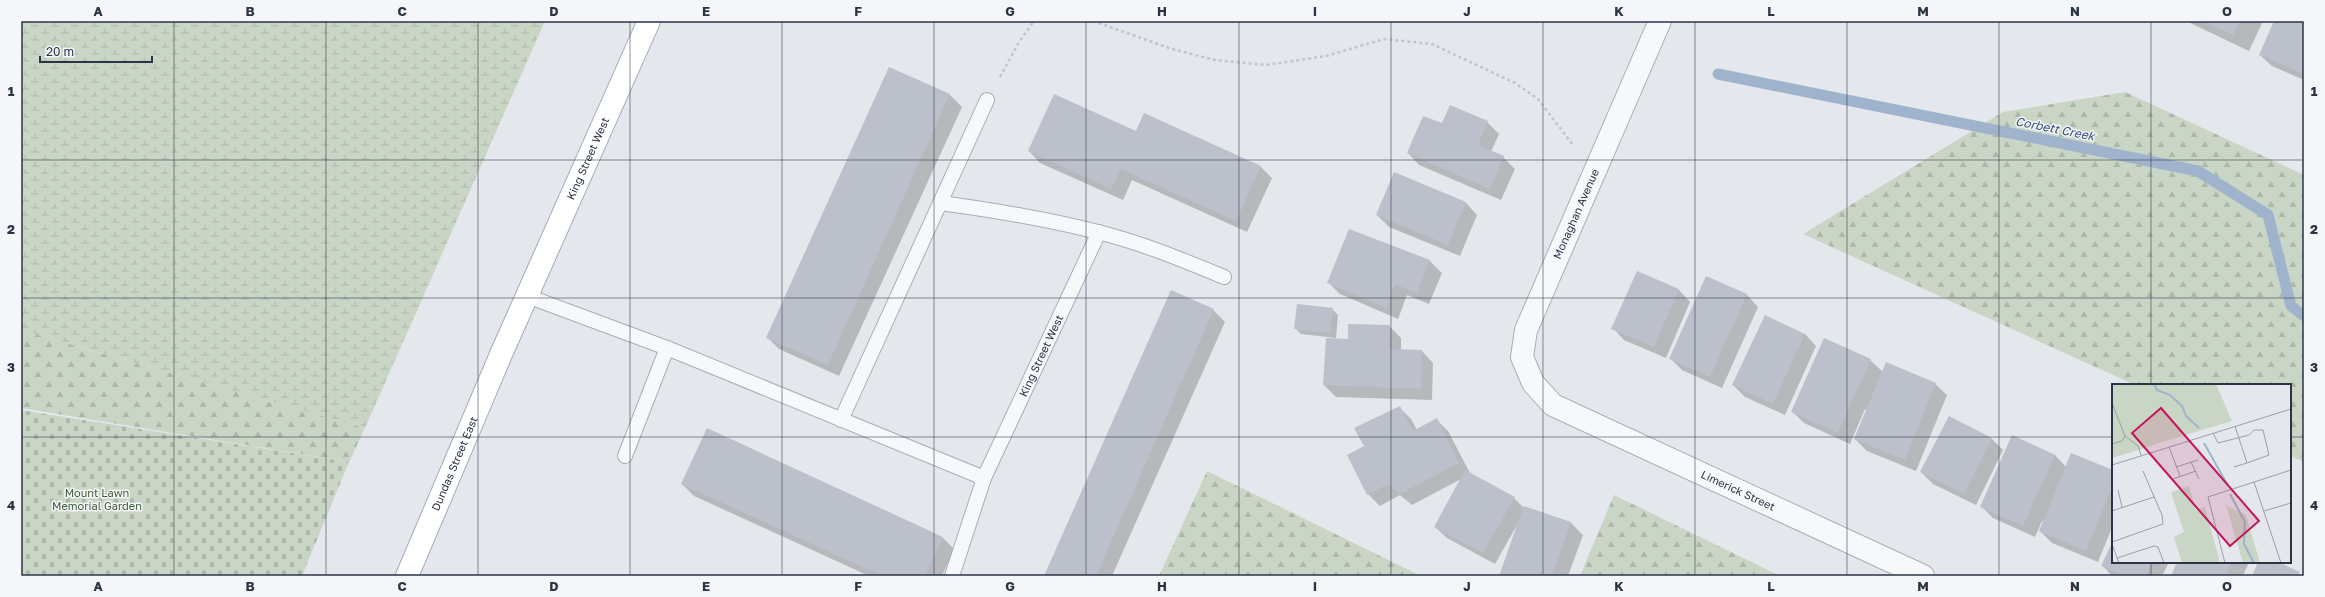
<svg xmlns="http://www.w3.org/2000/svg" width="2325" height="597" viewBox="0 0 2325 597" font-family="'Golos Text',sans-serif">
	<defs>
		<pattern id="forest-firs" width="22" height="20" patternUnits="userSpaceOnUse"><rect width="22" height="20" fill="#c9d6c5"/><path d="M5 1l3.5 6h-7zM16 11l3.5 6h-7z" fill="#adb8ab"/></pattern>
		<pattern id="wetland-marsh" width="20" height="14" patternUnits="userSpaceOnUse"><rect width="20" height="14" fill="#c9d6c5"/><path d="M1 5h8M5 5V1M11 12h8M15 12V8" fill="none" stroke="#adb8ab"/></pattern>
		<pattern id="cemetery-stones" width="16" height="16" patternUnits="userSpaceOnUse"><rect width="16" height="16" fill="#c9d6c5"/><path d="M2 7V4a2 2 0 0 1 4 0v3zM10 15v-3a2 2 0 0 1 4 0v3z" fill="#adb8ab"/></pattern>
	</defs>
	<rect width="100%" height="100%" fill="#e4e7ec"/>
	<g fill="url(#forest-firs)">
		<path d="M2125,92L2304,175V462L2290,456V385H2135L1803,234L2003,112Z"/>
		<path d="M21,330L365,428L349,462L21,408Z"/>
		<path d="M1207,471L1421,576H1159Z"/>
		<path d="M1614,495L1780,576H1580Z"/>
	</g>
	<path fill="url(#wetland-marsh)" d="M21,21H545L365,428L21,330Z"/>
	<path fill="url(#cemetery-stones)" d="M21,410L52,415L349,462L302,576H21Z"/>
	<g fill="#0003">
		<path d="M2186,21H2263L2249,51Z"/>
		<path d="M2275,21H2304V80L2272,66L2260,55Z"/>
		<path d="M889,68L950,95L962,107L839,376L779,349L767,337Z"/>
		<path d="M1487,122L1499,134L1491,152L1503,157L1515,169L1501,200L1419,165L1408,153Z"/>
		<path d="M1136,132L1260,166L1272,178L1247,232L1132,180L1123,200L1040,163L1029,151Z"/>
		<path d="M1394,173L1466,203L1477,215L1460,256L1389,227L1377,215Z"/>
		<path d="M1349,230L1430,261L1442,273L1429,304L1407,295L1398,319L1340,294L1328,282Z"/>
		<path d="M1637,272L1679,290L1690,302L1666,358L1624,340L1613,328Z"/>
		<path d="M1707,277L1747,295L1758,307L1722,388L1682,370L1670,358Z"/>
		<path d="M1332,309L1338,315L1336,338L1301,334L1295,328Z"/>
		<path d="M1213,310L1225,322L1112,576H1046Z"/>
		<path d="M1389,326L1401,338V350L1422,351L1433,363L1432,400L1336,397L1324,385L1349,340Z"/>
		<path d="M1805,334L1816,346L1785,415L1745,397L1733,385Z"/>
		<path d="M1870,360L1883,372L1935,384L1947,395L1916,471L1867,451L1855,439L1867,410L1865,409L1850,444L1804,423L1793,412Z"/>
		<path d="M1399,407L1411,419L1417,430L1437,420L1448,431L1470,473L1514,498L1524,508L1571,523L1583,535L1568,576H1500L1517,525L1495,564L1447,538L1435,527L1461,479L1412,505L1400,495L1380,506L1368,494L1365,446Z"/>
		<path d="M707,430L943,538L954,549L942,576H869L694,496L682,484Z"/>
		<path d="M2012,436L2055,455L2066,467L2113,471V525L2098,562L2052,543L2040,531L2044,522L2042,521L2035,537L1993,518L1981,506Z"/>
		<path d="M1991,438L2003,450L1976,505L1933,484L1921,472Z"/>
		<path d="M2113,543V562H2169L2162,576H2112L2103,566Z"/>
		<path d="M2178,562H2249L2243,576H2172Z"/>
	</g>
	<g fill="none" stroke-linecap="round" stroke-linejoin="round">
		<path stroke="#9fb4cc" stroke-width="11" d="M1718,74L2198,171L2268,215L2291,306L2304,316"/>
	</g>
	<g fill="#bbc0ca">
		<path d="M2202,21H2240L2233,35Z"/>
		<path d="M2274,21H2304V74L2259,55Z"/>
		<path d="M889,67L950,94L828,365L766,338Z"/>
		<path d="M1054,94L1136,131L1144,113L1261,166L1236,221L1121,169L1111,189L1028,151Z"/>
		<path d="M1450,105L1488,121L1478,145L1504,156L1490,189L1407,153L1423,116L1442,123Z"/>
		<path d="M1394,172L1466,202L1448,245L1376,215Z"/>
		<path d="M1349,229L1430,260L1417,293L1395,284L1386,308L1327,283Z"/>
		<path d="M1637,271L1679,289L1654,347L1611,329Z"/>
		<path d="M1706,276L1747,294L1710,377L1669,359Z"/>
		<path d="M1171,290L1214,309L1096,576H1044Z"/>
		<path d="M1297,304L1333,308L1330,333L1294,329Z"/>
		<path d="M1765,315L1805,334L1773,404L1732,385Z"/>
		<path d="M1348,324L1390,325L1389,349L1422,350L1421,389L1323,385L1326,338L1348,339Z"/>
		<path d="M1824,338L1871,359L1838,433L1791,412Z"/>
		<path d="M1886,362L1936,383L1905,460L1854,439Z"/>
		<path d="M1400,406L1413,431L1437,418L1459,463L1400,494L1388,484L1367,495L1347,455L1364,446L1354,428Z"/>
		<path d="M1949,416L1992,438L1964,494L1920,472Z"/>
		<path d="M707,428L943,537L925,576H882L681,484Z"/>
		<path d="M2012,435L2055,455L2023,526L1980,507Z"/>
		<path d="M2071,453L2113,470V485L2086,551L2039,531Z"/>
		<path d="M1465,470L1515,497L1483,553L1434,527Z"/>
		<path d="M1524,506L1571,522L1552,576H1499Z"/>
		<path d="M2113,541V562H2152L2146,576H2123L2101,566Z"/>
		<path d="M2177,562H2232L2226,576H2171Z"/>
		<path d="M2258,562H2278L2300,572L2298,576H2252Z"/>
	</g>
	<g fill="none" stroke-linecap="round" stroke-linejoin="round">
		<defs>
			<g id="lane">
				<path d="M940,203C993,210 1046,219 1098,232C1142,243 1183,260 1224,277"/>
				<path d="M527,296L667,348L984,478"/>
				<path d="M841,420L987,100"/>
				<path d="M625,456L667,348"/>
				<path id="s1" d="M952,576L984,478L1099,232"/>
			</g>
			<g id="street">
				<path id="s2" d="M1660,21L1526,330L1522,357L1533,383L1553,405L1923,576"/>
			</g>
			<g id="primary">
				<path id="s3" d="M407,576L502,352L649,21"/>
			</g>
		</defs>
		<use href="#lane" stroke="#a9aeb7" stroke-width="16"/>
		<use href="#street" stroke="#a9aeb7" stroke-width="24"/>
		<use href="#primary" stroke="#a3abb8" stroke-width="24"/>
		<g stroke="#c2c5cb" stroke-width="2.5" stroke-dasharray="3 3" stroke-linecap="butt">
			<path d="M1093,21L1172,49L1215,60L1266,65L1326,56L1384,39L1432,44L1515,83L1538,99L1573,145"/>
			<path d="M1000,77L1019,42L1034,21"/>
		</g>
		<use href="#lane" stroke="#f7f8fa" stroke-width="14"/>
		<use href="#street" stroke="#f7f8fa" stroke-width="22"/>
		<use href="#primary" stroke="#fff" stroke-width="22"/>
	</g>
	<path fill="none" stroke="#2b3445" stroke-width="1" stroke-opacity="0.55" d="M174,21V576M326,21V576M478,21V576M630,21V576M782,21V576M934,21V576M1086,21V576M1239,21V576M1391,21V576M1543,21V576M1695,21V576M1847,21V576M1999,21V576M2151,21V385M21,160H2304M21,298H2304M21,437H2113M2290,437H2304M2151,562V576"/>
	<g text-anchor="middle" stroke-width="3" stroke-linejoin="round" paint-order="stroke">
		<g font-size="11" fill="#2b3445" stroke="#f4f6f9">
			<text dy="4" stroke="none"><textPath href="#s3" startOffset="455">King Street West</textPath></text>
			<text transform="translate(1576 214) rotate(-66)" y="4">Monaghan Avenue</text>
			<text dy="4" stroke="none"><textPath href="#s1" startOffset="238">King Street West</textPath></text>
			<text dy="4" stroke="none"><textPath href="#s3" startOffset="122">Dundas Street East</textPath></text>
			<text dy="4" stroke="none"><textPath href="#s2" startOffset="626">Limerick Street</textPath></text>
		</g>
		<g font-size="11" fill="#3f6138" stroke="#f4f6f9">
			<text x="97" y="497">Mount Lawn<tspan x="97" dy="13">Memorial Garden</tspan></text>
		</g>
		<g font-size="12" font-style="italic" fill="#34527a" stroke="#f4f6f9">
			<text transform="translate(2055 129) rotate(11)" y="4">Corbett Creek</text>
		</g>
	</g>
	<g transform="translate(2112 384)">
		<rect width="179" height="179" fill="#e4e7ec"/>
		<path d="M12,0H16L44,60L42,61L19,23ZM77,102L84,126L93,123L108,179H70L62,153L72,148L59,108ZM114,121L134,131L148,179H131Z" fill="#c9d6c5"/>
		<path d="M16,0H104L120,37L44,60Z" fill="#c9d6c5"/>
		<path d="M0,0H12L19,23L42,61L0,74Z" fill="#c9d6c5"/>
		<path fill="none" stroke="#9fb4cc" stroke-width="2" d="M42,0L45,6L58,11L70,22L74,32L87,44M92,59L115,100M118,110L133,138L132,160L142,179"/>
		<path fill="none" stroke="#9a9fa9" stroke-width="1" d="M0,19L13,52L26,62L29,71M101,49L106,59L137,51L142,46H151L157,71L135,79M0,60L10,57L13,52M57,63L68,92M79,78L87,95M0,81L179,25M64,83L86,76M122,83L135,79L123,42M61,95L84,87M142,98L169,179M6,106L10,123M0,127L42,113M152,127L179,119M0,158L51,140L50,131L31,87M0,160L7,179M5,174L42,162L46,163L52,179M113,179L96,113L179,86"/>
		<path fill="#c2185b" fill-opacity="0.15" stroke="#c2185b" stroke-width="2" d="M49,24L147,137L118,162L20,49Z"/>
		<rect width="179" height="179" fill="none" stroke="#2b3445" stroke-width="2"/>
	</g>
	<rect width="2325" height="597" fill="none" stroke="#f4f6f9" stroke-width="44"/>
	<path d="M40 56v6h112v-6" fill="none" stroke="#2b3445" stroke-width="2"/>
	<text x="46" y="56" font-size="12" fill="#2b3445" stroke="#f4f6f9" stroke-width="3" paint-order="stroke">20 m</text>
	<rect x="22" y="22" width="2281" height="553" fill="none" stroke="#2b3445" stroke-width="1.5"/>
	<g font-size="13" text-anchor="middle" font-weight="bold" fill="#2b3445">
		<text x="98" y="16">A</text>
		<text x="250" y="16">B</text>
		<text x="402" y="16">C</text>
		<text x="554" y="16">D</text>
		<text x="706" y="16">E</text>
		<text x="858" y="16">F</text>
		<text x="1010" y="16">G</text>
		<text x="1162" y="16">H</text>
		<text x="1315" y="16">I</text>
		<text x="1467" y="16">J</text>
		<text x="1619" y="16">K</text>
		<text x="1771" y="16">L</text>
		<text x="1923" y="16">M</text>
		<text x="2075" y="16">N</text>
		<text x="2227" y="16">O</text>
		<text x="11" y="96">1</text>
		<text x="2314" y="96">1</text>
		<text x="11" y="234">2</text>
		<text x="2314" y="234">2</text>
		<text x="11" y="372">3</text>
		<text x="2314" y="372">3</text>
		<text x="11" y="510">4</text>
		<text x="2314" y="510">4</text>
		<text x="98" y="591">A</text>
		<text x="250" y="591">B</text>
		<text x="402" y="591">C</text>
		<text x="554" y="591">D</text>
		<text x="706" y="591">E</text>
		<text x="858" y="591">F</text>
		<text x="1010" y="591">G</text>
		<text x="1162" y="591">H</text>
		<text x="1315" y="591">I</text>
		<text x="1467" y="591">J</text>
		<text x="1619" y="591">K</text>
		<text x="1771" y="591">L</text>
		<text x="1923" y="591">M</text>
		<text x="2075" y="591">N</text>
		<text x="2227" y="591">O</text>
	</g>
</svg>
